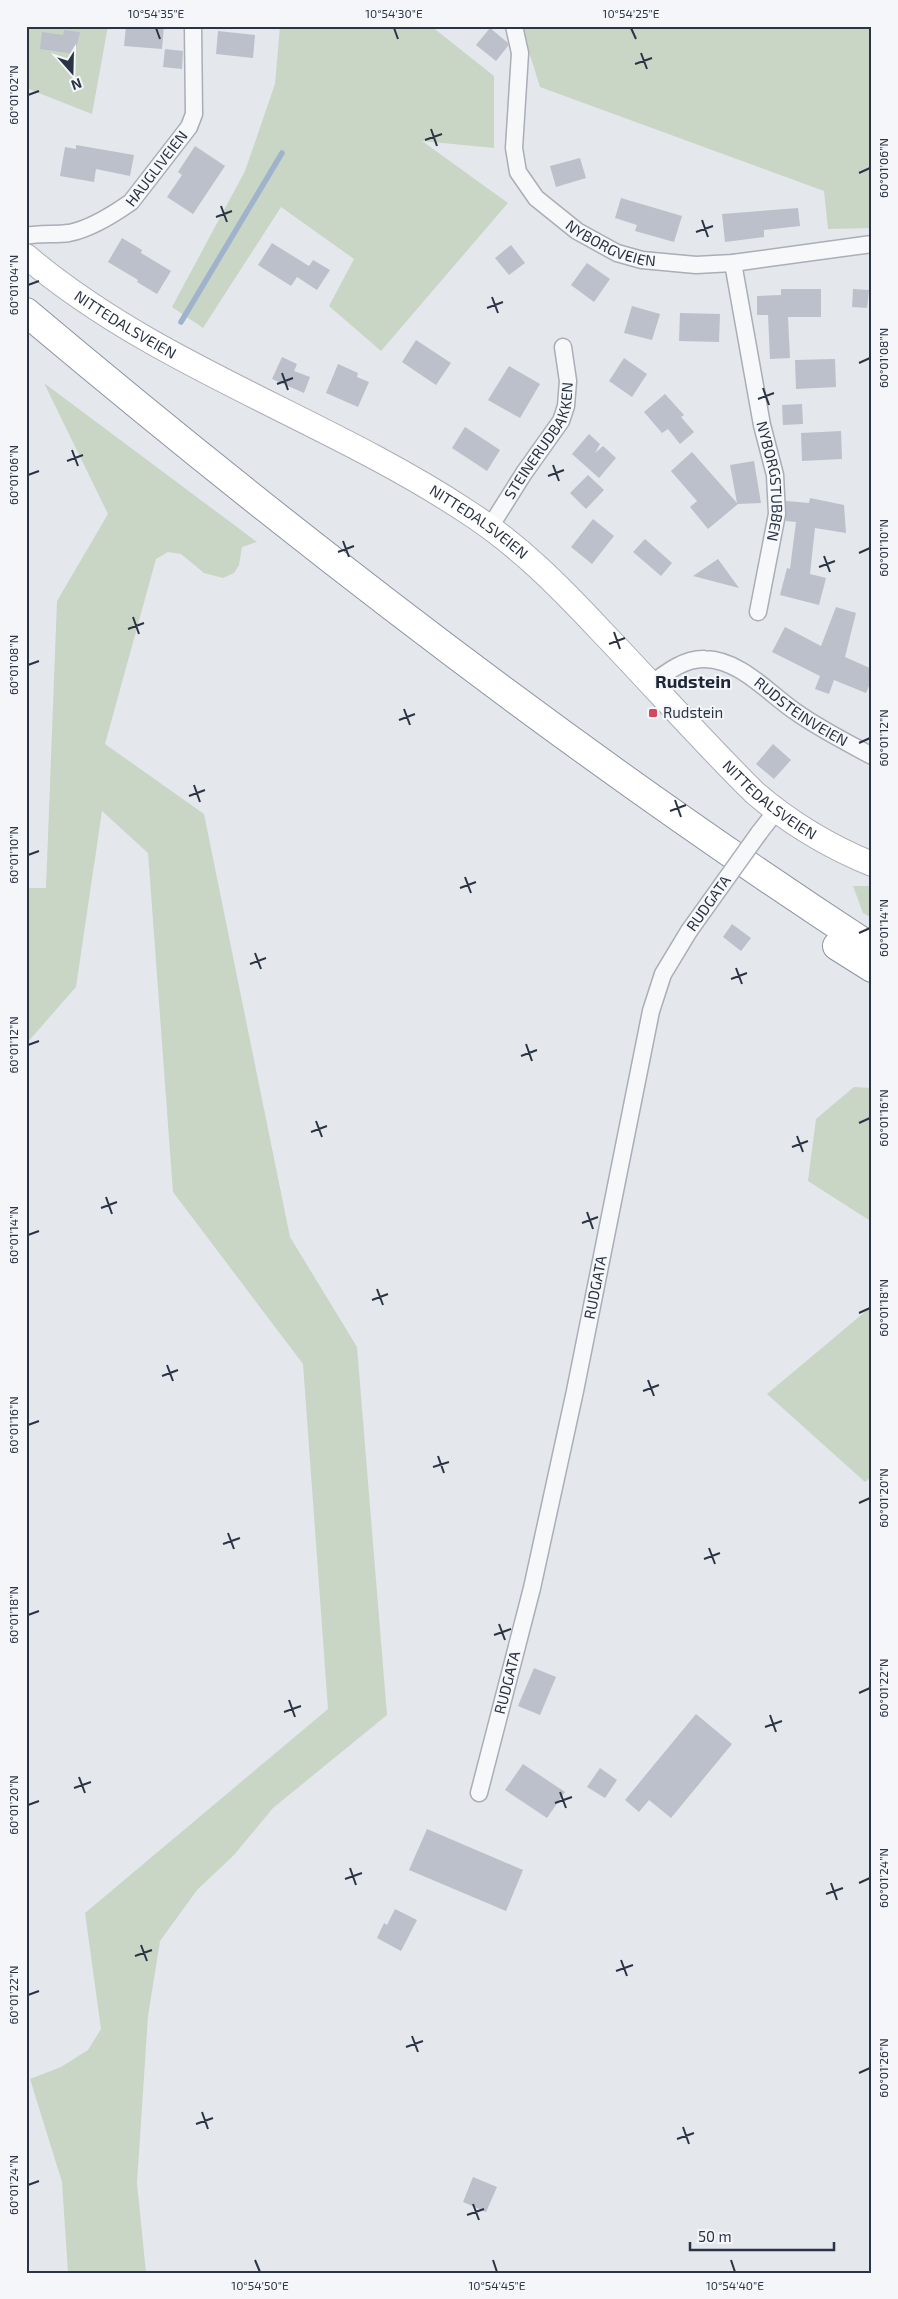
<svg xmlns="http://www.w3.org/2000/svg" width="898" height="2299" viewBox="0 0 898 2299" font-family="'Exo 2',sans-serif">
	<rect width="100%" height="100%" fill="#e4e7ec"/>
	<g fill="#c9d6c5">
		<path d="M26,26H108L92,114L26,88Z"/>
		<path d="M280,26H431L494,76V148L422,141L508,203L381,351L329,306L354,259L281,207L203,328L172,307L245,171L275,84Z"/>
		<path d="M521,26H872V228L828,229L824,191L540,87Z"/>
		<path d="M44,383L257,542L242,547L239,565L234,573L223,578L204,573L181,554L168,552L156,559L105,744L204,814L290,1237L357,1347L387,1715L273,1808L234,1855L197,1890L160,1941L148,2016L137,2183L146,2273H68L62,2182L30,2079L61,2067L88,2050L101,2029L85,1913L328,1709L303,1364L173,1192L148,853L102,811L76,987L26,1044V888H46L57,601L108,514Z"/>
		<path d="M853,886H872V918L863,913Z"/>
		<path d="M854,1087L872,1088V1222L808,1181L816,1119Z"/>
		<path d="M872,1306V1476L865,1482L767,1394Z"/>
	</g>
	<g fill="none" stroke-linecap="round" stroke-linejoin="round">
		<path stroke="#9fb4cc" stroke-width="5.5" d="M181,322L282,153"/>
	</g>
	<g fill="#bbc0ca">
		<path d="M126,26H164L162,49L124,46Z"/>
		<path d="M490,28L508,43V46L496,61L476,45Z"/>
		<path d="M64,30L80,32L75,54L40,49L42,32L63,35Z"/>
		<path d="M218,31L255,35L253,58L216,54Z"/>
		<path d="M165,49L183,51L182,69L163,67Z"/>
		<path d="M76,145L134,155L130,176L96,169L94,182L60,176L65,147L76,149Z"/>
		<path d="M195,146L225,166L193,214L167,197L182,175L178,172Z"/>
		<path d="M580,158L586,178L556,187L550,166Z"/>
		<path d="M621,198L682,216L674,242L635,231L637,225L615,218Z"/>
		<path d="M798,208L800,226L764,230V237L725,242L722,214Z"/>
		<path d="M122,238L142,250L141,253L171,271L157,294L137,282L138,280L108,262Z"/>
		<path d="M272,243L309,266L313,260L330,270L317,290L297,277L291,286L258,265Z"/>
		<path d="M511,245L525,263L509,275L495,258Z"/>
		<path d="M587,263L610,279L594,302L571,285Z"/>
		<path d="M781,289H821V317H788L790,358L770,359L768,315H757V296L781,295Z"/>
		<path d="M853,289L869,290L867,308L852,307Z"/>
		<path d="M632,306L660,314L652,340L624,333Z"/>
		<path d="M680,313L720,314L719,342L679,341Z"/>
		<path d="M416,340L451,363L436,385L402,362Z"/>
		<path d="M282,357L297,364L294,371L310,377L304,393L272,379Z"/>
		<path d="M624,358L647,374L632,397L609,381Z"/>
		<path d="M835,359L836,387L796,389L795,360Z"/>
		<path d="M338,364L358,373L357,377L369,382L358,407L326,393Z"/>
		<path d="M509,366L540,384L520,418L488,400Z"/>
		<path d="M665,394L684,415L681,417L694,432L680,444L668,429L662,433L644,412Z"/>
		<path d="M802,404L803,424L783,425L782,405Z"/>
		<path d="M465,427L500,450L487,471L452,448Z"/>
		<path d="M841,431L842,459L802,461L801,433Z"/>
		<path d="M589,434L600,444L595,453L603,446L616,458L599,478L572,454Z"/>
		<path d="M692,452L737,503L730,465L754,461L761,503L738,504L708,529L690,507L697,501L671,471Z"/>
		<path d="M588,475L604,490L586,509L570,493Z"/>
		<path d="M810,498L844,505L846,533L815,528L810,574L826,578L819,605L780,595L787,568L790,569L796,522L786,521V501L809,503Z"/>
		<path d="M593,519L614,536L592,564L571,547Z"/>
		<path d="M645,539L672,563L661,576L633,552Z"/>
		<path d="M718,559L739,588L693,576Z"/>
		<path d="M836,607L856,613L845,657L872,669V679L866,693L834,680L829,694L815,689L820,676L772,652L785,627L821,646Z"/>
		<path d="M773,744L791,760L774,779L756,764Z"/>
		<path d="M732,924L751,938L741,951L723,937Z"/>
		<path d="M534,1668L556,1677L540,1715L518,1706Z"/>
		<path d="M696,1714L732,1744L671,1818L649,1800L639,1812L625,1800Z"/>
		<path d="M523,1764L565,1792L547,1818L505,1790Z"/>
		<path d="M600,1768L617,1780L605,1798L587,1787Z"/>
		<path d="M427,1829L523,1870L506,1911L409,1870Z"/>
		<path d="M395,1909L417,1920L401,1951L377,1938L384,1923L387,1925Z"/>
		<path d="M473,2177L497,2187L486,2212L463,2202Z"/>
	</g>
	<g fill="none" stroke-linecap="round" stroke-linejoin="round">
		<defs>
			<g id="minor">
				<path id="s1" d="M514,26L520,53L514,148L518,172L536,198L577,231L617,253L642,260L696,265L733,263L872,244"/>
				<path id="s2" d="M26,236C40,233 55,235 69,233C90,229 114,214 131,202L189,127L194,114L193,26"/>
				<path id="s3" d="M733,263L762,425L775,475L777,514L758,612"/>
				<path id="s4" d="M490,527L524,473L561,421L566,406L568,381L563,347"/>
				<path id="s5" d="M651,684C667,672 685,658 705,659C741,660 768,693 796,712C820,729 846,742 872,756"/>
				<path d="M759,833L776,811"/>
				<path id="s6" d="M479,1793L532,1588L575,1391L651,1011L663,974L689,931"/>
			</g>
			<g id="secondary">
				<path id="s7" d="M26,256C156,366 325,418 466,511C519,545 561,588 603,633C654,686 702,741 755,793C790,823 828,846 872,864"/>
			</g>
			<g id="trunk">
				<path d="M26,312C296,539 576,755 872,948"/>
				<path d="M837,946L872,968"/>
			</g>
		</defs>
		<use href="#minor" stroke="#a9aeb7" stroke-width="19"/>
		<use href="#secondary" stroke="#a9aeb7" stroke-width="26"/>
		<use href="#trunk" stroke="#8b94a3" stroke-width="30"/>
		<use href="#minor" stroke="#f7f8fa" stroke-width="16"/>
		<use href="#secondary" stroke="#fff" stroke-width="24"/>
		<use href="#trunk" stroke="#fff" stroke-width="28"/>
		<defs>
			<g id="minor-bridge">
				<path id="s8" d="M689,931L759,833"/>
			</g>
		</defs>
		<use href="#minor-bridge" stroke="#a9aeb7" stroke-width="19" stroke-linecap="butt"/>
		<use href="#minor-bridge" stroke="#f7f8fa" stroke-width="16"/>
	</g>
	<path fill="none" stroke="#2b3445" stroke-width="2" d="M156,28L160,39M394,28L398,39M631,28L636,39M641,53L647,69M635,64L652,58M28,95L39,91M431,129L437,146M425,140L442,134M859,173L870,168M221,206L227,222M216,217L232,211M702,220L708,237M696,232L713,226M28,285L39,281M492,297L498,313M487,308L503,302M859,363L870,358M282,373L288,390M277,384L293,378M763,388L769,405M758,399L774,393M72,450L78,466M67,461L83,455M553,465L559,481M28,475L39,471M548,476L564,470M343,541L349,557M338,552L354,546M859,553L870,548M824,556L830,572M819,567L835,561M133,617L139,634M128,629L144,623M614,632L620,649M609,644L625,638M28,665L39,661M404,709L410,725M399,720L415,714M859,743L870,738M194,785L200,802M189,796L205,790M675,800L681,817M670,811L686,805M28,855L39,851M465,877L471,893M460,888L476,882M859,933L870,928M255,953L261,969M250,964L266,958M736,968L742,984M731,979L747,973M526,1044L532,1061M28,1045L39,1041M521,1056L537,1050M316,1121L322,1137M859,1123L870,1118M311,1132L327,1126M797,1136L803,1152M792,1147L808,1141M106,1197L112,1214M101,1208L117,1202M587,1212L593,1229M582,1223L598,1217M28,1235L39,1231M377,1289L383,1305M372,1300L388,1294M859,1313L870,1308M167,1365L173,1381M162,1376L178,1370M648,1380L654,1396M643,1391L659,1385M28,1425L39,1421M438,1456L444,1473M433,1467L449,1462M859,1503L870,1498M228,1533L234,1549M223,1544L240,1538M709,1548L715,1564M704,1559L720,1553M28,1615L39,1611M499,1624L505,1640M494,1635L511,1629M859,1693L870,1688M289,1700L295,1717M284,1712L301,1706M770,1715L776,1732M765,1727L782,1721M79,1777L85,1793M74,1788L91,1782M560,1792L566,1808M555,1803L572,1797M28,1805L39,1801M350,1868L356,1885M345,1879L362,1873M831,1883L837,1900M859,1883L870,1878M826,1894L843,1888M141,1945L147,1961M135,1956L152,1950M621,1960L627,1976M616,1971L633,1965M28,1995L39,1991M412,2036L418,2052M406,2047L423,2041M859,2073L870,2068M202,2112L208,2129M196,2124L213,2118M683,2127L689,2144M677,2139L694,2133M28,2185L39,2181M473,2204L479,2220M467,2215L484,2209M255,2260L260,2272M493,2260L497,2272M731,2260L735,2272"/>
	<rect fill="#d1495b" stroke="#f4f6f9" stroke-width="2" x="648" y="708" width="10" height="10" rx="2.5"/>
	<g text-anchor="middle" stroke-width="4" stroke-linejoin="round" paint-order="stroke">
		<g font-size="15" fill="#2b3445" stroke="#f4f6f9">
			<text dy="5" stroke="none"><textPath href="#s2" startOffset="155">HAUGLIVEIEN</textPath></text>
			<text dy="5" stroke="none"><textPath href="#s1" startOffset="268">NYBORGVEIEN</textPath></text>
			<text dy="5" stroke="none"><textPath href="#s7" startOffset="121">NITTEDALSVEIEN</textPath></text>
			<text dy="5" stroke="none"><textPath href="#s4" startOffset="101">STEINERUDBAKKEN</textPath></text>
			<text dy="5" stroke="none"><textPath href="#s3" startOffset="222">NYBORGSTUBBEN</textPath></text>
			<text dy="5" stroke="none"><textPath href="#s7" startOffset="526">NITTEDALSVEIEN</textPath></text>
			<text dy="5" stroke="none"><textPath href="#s5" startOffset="172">RUDSTEINVEIEN</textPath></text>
			<text dy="5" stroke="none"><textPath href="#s7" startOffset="930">NITTEDALSVEIEN</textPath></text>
			<text dy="5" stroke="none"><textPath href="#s8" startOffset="34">RUDGATA</textPath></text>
			<text dy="5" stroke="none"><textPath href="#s6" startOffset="519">RUDGATA</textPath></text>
			<text dy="5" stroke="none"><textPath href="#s6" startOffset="114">RUDGATA</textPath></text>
		</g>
		<g font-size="15" fill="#2b3445" stroke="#f4f6f9" text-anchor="start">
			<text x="663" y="718">Rudstein</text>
		</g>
		<g font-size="18" font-weight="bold" fill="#1d2536" stroke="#f4f6f9">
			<text x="693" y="688">Rudstein</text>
		</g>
	</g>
	<rect width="898" height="2299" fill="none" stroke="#f4f6f9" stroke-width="55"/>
	<g transform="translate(72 72) rotate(160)" stroke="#f4f6f9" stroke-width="4" paint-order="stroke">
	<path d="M0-4L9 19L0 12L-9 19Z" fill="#2b3445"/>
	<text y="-8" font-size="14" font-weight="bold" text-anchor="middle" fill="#2b3445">N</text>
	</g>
	<path d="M690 2242v8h144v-8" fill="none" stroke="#2b3445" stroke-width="2.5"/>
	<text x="698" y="2242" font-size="15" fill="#2b3445" stroke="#f4f6f9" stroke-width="4" paint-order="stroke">50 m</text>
	<rect x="28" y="28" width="842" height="2244" fill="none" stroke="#2b3445" stroke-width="2"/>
	<g font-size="12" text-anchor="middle" fill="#2b3445">
		<text x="156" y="18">10°54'35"E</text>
		<text x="394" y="18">10°54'30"E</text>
		<text x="631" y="18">10°54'25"E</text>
		<text transform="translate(14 95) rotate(-90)" y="4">60°01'02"N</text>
		<text transform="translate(884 168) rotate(-90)" y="4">60°01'06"N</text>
		<text transform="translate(14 285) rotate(-90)" y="4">60°01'04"N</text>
		<text transform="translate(884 358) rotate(-90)" y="4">60°01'08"N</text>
		<text transform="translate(14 475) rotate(-90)" y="4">60°01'06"N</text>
		<text transform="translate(884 548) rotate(-90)" y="4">60°01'10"N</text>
		<text transform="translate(14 665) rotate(-90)" y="4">60°01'08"N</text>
		<text transform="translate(884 738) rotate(-90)" y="4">60°01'12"N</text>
		<text transform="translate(14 855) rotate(-90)" y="4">60°01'10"N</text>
		<text transform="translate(884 928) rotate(-90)" y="4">60°01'14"N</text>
		<text transform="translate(14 1045) rotate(-90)" y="4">60°01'12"N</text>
		<text transform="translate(884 1118) rotate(-90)" y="4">60°01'16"N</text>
		<text transform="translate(14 1235) rotate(-90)" y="4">60°01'14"N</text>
		<text transform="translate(884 1308) rotate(-90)" y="4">60°01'18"N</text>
		<text transform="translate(14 1425) rotate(-90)" y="4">60°01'16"N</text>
		<text transform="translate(884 1498) rotate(-90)" y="4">60°01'20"N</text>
		<text transform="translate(14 1615) rotate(-90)" y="4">60°01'18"N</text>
		<text transform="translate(884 1688) rotate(-90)" y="4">60°01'22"N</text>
		<text transform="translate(14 1805) rotate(-90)" y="4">60°01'20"N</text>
		<text transform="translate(884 1878) rotate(-90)" y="4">60°01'24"N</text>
		<text transform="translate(14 1995) rotate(-90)" y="4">60°01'22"N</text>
		<text transform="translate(884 2068) rotate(-90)" y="4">60°01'26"N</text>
		<text transform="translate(14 2185) rotate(-90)" y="4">60°01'24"N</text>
		<text x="260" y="2290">10°54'50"E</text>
		<text x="497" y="2290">10°54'45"E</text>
		<text x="735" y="2290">10°54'40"E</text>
	</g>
</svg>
